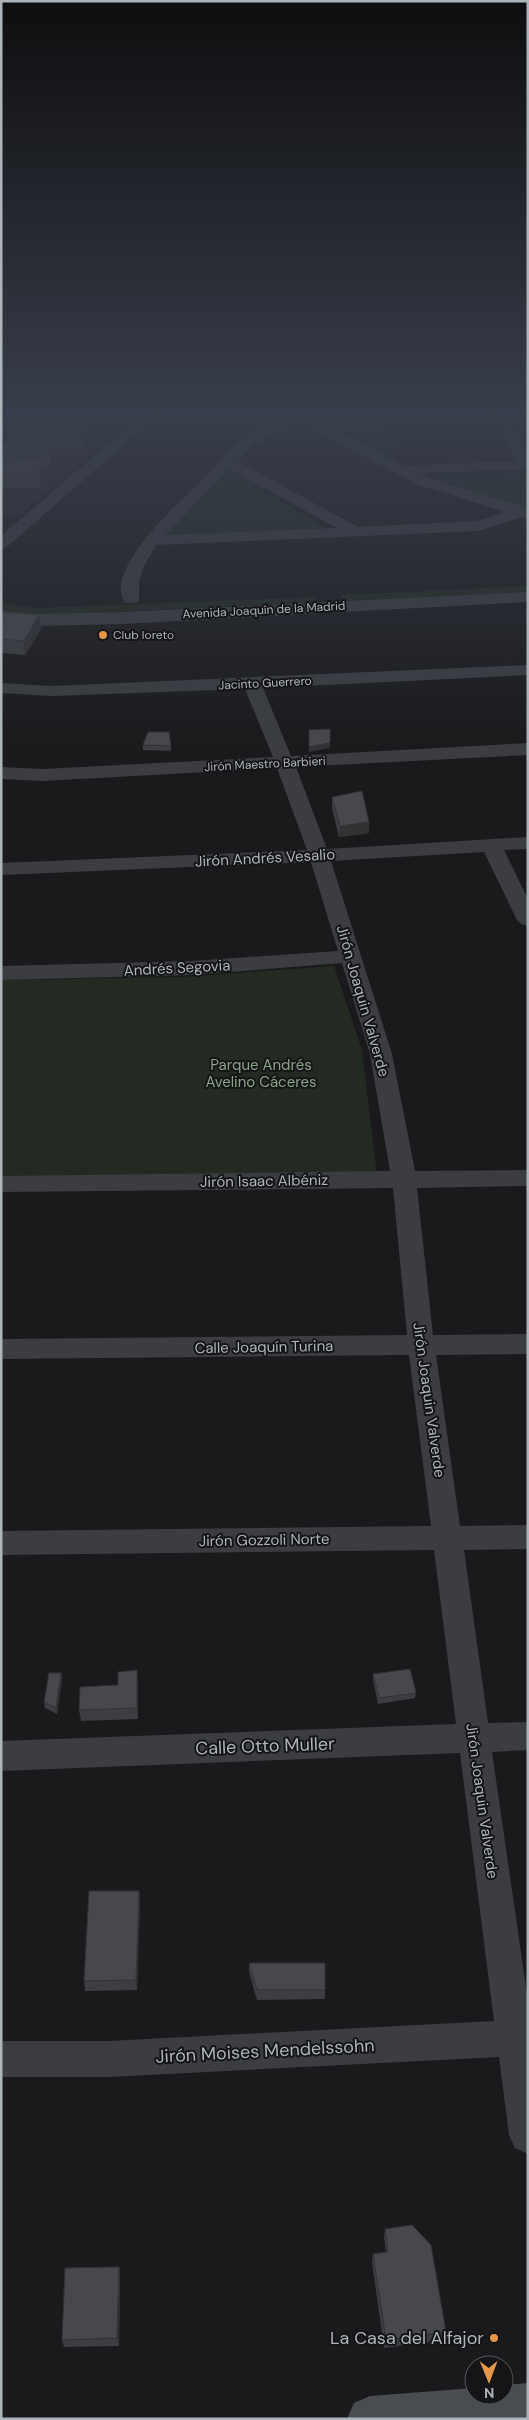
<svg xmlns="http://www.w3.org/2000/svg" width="529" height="2420" viewBox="0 0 529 2420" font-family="'DM Sans',sans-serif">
	<rect width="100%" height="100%" fill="#1a1a1c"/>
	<path fill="#262629" d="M51,411H143L18,517L1,515V449Z"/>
	<g fill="#222a22">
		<path d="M379,430L382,438H398L402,447L379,451L349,434Z"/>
		<path d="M227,468L327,529L156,536Z"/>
		<path d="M528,473V508L438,480L436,476Z"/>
		<path d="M528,586V594L342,601L341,595Z"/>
		<path d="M316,597L317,602L27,616L1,612V603L34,608Z"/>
		<path d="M334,966L362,1050L377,1175L1,1179V980L181,977Z"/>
	</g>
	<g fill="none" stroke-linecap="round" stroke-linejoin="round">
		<g fill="#3b3d41" fill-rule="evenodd">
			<path d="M146,411H162L7,547L1,549V536Z"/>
			<path d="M494,411H508L528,457V469L400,474L393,470L400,466L515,461Z"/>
			<path d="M297,413L302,414L304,417L302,420L254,444L237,461L358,527L477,521L523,507L528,509V515L478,531L156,545L143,568L139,582V599L137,603H125C102,569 183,499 205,477C217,465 230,447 245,437C261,427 279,417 297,413ZM229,469L337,528L165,535Z"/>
			<path d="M384,421L389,422L391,425L389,428L322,432L315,428L322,424Z"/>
			<path d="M528,665V675L263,688L291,756L528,743V755L296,767L327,849L528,837V849L504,850L528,899V926L521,924L517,920L484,852L331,861L392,1054L415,1171L528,1170V1186L417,1188L433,1335L528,1334V1354L436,1355L460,1526L528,1525V1549L464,1550L488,1723L528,1722V1750L492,1752L528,2001V2154L515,2148L509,2135L499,2057L109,2077H1V2041H109L494,2021L460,1753L1,1771V1741L456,1724L434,1550L1,1555V1531L431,1526L409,1355L1,1359V1339L407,1335L393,1188L1,1192V1176L390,1171L370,1054L342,963L192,975L1,980V966L192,961L338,951L311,862L1,875V863L307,850L277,768L43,781L1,779V767L43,769L273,757L245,689L52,696L1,693V683L52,686Z"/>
		</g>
		<g fill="#3b3d41" fill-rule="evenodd">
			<path d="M278,411H298L431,479L528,508V519L419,485Z"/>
			<path d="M528,592V602L122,624L40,626L1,623V611L40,614L122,612Z"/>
		</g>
		<path fill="#494c50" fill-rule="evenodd" d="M528,2383V2419H347L354,2403L370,2396L474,2388V2395H504V2385Z"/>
	</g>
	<g fill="#3d3e41">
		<path d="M81,423L83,448L50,449V469L40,470V487L1,489V460H3L2,458L9,442L8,426Z"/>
		<path d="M1,612L41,629L25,655L1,653Z"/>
		<path d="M143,745L171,746V751L143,750Z"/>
		<path d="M332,797L369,833L339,837L332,808Z"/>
		<path d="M137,1670L138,1719L81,1721L79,1710L118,1685Z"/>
		<path d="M61,1673L62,1679L57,1714L45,1708L44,1702Z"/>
		<path d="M373,1674L416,1693L415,1698L378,1704L373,1680Z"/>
		<path d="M139,1891L140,1901L137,1990L85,1991L84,1981Z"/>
		<path d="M249,1963L325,1990V1999L257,2000L249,1972Z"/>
		<path d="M385,2229L446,2332L444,2340L384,2348L372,2262L373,2254L386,2252L384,2237Z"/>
		<path d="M119,2267L120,2275L119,2346L64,2347L62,2340Z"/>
	</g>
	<g fill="#323235">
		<path d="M49,441L50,454V469L49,456Z"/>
		<path d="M40,459L41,472L40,487L39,474Z"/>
		<path d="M39,615L41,629L25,655L24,641Z"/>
		<path d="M330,743V748L309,752V747Z"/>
		<path d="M369,822V833L339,837L340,826Z"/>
		<path d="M137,1670L138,1681V1719L137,1708Z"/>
		<path d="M61,1673L62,1679L57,1714L56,1708Z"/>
		<path d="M139,1891L140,1901L137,1990L136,1980Z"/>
		<path d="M119,2267L120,2275L119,2346L117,2338Z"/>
	</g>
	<g fill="#47484c" stroke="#323235">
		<path d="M81,423L82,435L8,438V426Z"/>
		<path d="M49,441V456L2,458L3,443Z"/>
		<path d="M40,459L39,474L1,475V460Z"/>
		<path d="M1,612L39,615L24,641L1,639Z"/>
		<path d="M330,729V743L309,747V730Z"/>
		<path d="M148,732H169L171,746L143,745Z"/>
		<path d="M362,791L369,822L340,826L332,797Z"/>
		<path d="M410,1669L416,1693L379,1698L373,1674Z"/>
		<path d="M137,1670V1708L79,1710L80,1687L118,1685V1672Z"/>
		<path d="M49,1673H61L56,1708L44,1702Z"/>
		<path d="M89,1891H139L136,1980L84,1981Z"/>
		<path d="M249,1963H325V1990H257Z"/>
		<path d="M412,2225L431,2245L446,2332L386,2340L373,2254L388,2252L385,2229Z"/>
		<path d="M119,2267L117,2338L62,2340L65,2268Z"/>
	</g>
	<linearGradient id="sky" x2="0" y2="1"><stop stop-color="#0e0e0f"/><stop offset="0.55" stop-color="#383e4b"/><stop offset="1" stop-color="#383e4b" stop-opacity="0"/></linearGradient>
	<rect width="529" height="750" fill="url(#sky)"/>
	<g fill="#e69648" stroke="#151517" stroke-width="2">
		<circle cx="103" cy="635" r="5"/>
		<circle cx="494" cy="2338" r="5"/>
	</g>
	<g text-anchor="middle" stroke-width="4" stroke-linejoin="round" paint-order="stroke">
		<g font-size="12" fill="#adb4ba" stroke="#151517">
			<text transform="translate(264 610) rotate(-3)" y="4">Avenida Joaquín de la Madrid</text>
			<text transform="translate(265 683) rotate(-3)" y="4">Jacinto Guerrero</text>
			<text transform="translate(265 764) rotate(-3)" y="4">Jirón Maestro Barbieri</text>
		</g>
		<g font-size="12" fill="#adb4ba" stroke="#151517" text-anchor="start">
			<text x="113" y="639">Club loreto</text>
		</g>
		<g font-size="15" fill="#adb4ba" stroke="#151517">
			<text transform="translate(265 858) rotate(-3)" y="5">Jirón Andrés Vesalio</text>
			<text transform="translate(177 968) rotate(-3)" y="5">Andrés Segovia</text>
			<text transform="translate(363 1001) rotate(74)" y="5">Jirón Joaquin Valverde</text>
			<text transform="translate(264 1181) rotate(-1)" y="5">Jirón Isaac Albéniz</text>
			<text transform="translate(264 1347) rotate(-1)" y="5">Calle Joaquín Turina</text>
			<text transform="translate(429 1400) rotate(82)" y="5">Jirón Joaquin Valverde</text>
			<text transform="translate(264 1540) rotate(-1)" y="5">Jirón Gozzoli Norte</text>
			<text transform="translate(482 1801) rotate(82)" y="5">Jirón Joaquin Valverde</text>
		</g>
		<g font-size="15" fill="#89a486" stroke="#151517">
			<text x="261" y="1070">Parque Andrés<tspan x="261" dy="17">Avelino Cáceres</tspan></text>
		</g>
		<g font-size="18" fill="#adb4ba" stroke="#151517">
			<text transform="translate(265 1746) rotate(-2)" y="6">Calle Otto Muller</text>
			<text transform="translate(265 2051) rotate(-3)" y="6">Jirón Moises Mendelssohn</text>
		</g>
		<g font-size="18" fill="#adb4ba" stroke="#151517" text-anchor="end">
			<text x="484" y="2344">La Casa del Alfajor</text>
		</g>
	</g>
	<rect width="529" height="2420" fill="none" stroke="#adb4ba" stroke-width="5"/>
	<g transform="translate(489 2380) rotate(179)"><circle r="24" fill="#151517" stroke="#525558"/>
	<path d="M0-4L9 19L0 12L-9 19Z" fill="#e69648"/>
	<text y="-8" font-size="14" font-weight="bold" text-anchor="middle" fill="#adb4ba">N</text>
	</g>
</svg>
